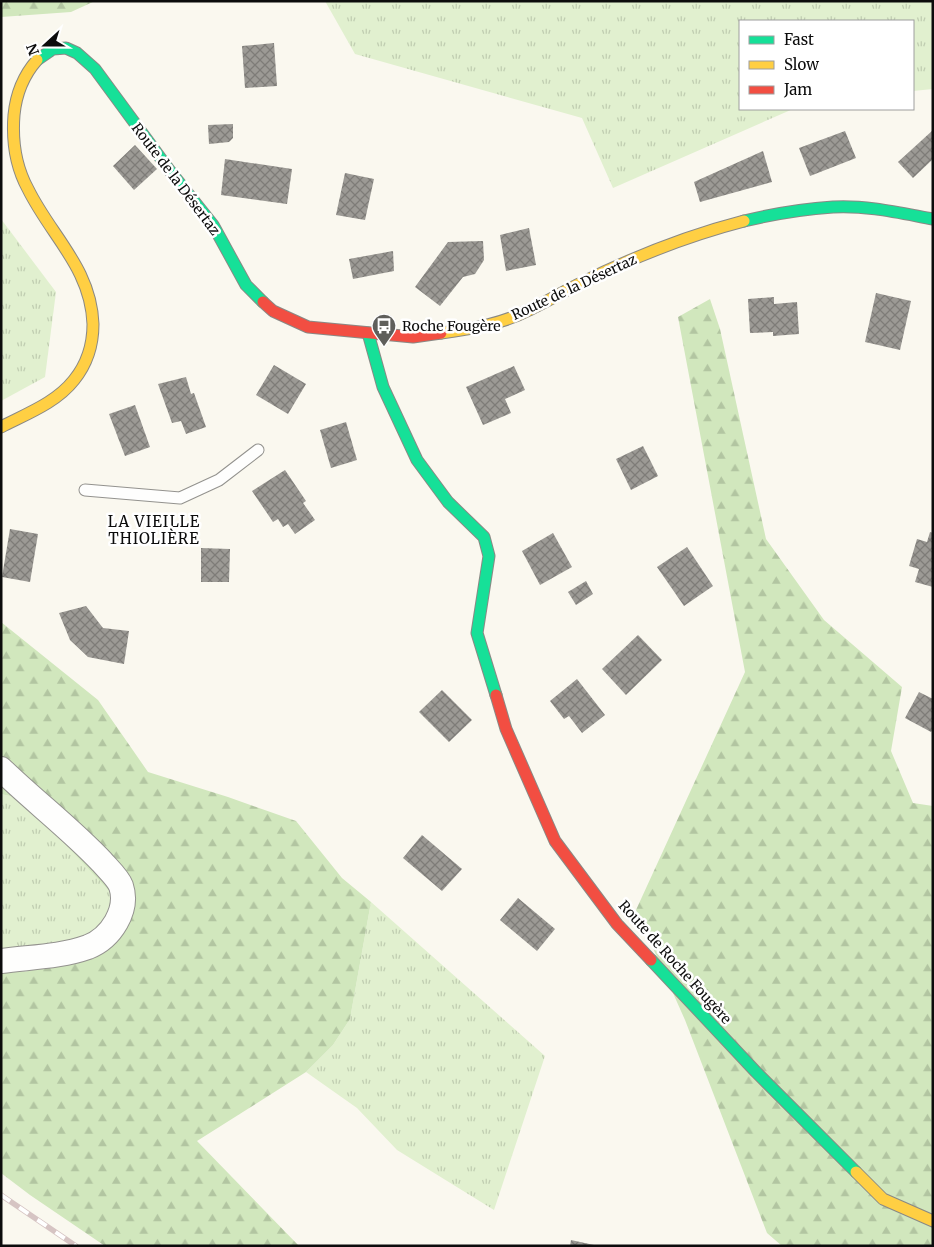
<svg xmlns="http://www.w3.org/2000/svg" width="934" height="1247" viewBox="0 0 934 1247" font-family="Merriweather,serif">
	<defs>
		<pattern id="grass-tufts" width="24" height="20" patternUnits="userSpaceOnUse" patternTransform="scale(1.25)"><rect width="24" height="20" fill="#e1f0cf"/><path d="M3 7l-1-3M5 7V3M7 7l1-3M15 17l-1-3M17 17v-4M19 17l1-3" fill="none" stroke="#c0cdb1"/></pattern>
		<pattern id="forest-firs" width="22" height="20" patternUnits="userSpaceOnUse" patternTransform="scale(1.25)"><rect width="22" height="20" fill="#d1e7bd"/><path d="M5 1l3.5 6h-7zM16 11l3.5 6h-7z" fill="#b2c5a1"/></pattern>
		<pattern id="building-cross-hatch" width="8" height="8" patternUnits="userSpaceOnUse" patternTransform="scale(1.25)"><rect width="8" height="8" fill="#9c9a95"/><path d="M0 0l8 8M0 8l8-8" fill="none" stroke="#7e7c78"/></pattern>
	</defs>
	<rect width="100%" height="100%" fill="#faf8ef"/>
	<g fill="url(#grass-tufts)">
		<path d="M325,1H933V89L913,91V21H740V109H793L613,188L582,118L355,54Z"/>
		<path d="M1,219L56,292L45,377L1,401Z"/>
		<path d="M1,794L23,799L116,897L92,955L24,972L1,970Z"/>
		<path d="M371,902L545,1056L494,1210L397,1150L357,1108L306,1072L333,1045L350,1019Z"/>
	</g>
	<g fill="url(#forest-firs)">
		<path d="M1,1H95L71,12L1,17Z"/>
		<path d="M710,299L720,329L766,539L824,620L902,687L891,751L913,803L933,806V1246H782L767,1233L685,1020L636,910L745,672L678,317Z"/>
		<path d="M1,622L98,700L148,772L228,797L296,821L342,878L371,902L350,1019L333,1045L306,1072L197,1141L299,1246H105L30,1195L1,1173V970L24,972L91,955L115,897L23,799L1,794Z"/>
	</g>
	<g fill="url(#building-cross-hatch)">
		<path d="M274,43L277,86L245,88L242,46Z"/>
		<path d="M233,124V138L229,142L209,144L208,125Z"/>
		<path d="M933,130V159L913,178L898,162Z"/>
		<path d="M845,131L856,158L810,176L799,148Z"/>
		<path d="M135,145L157,169L134,190L113,166Z"/>
		<path d="M763,151L772,182L700,202L694,182Z"/>
		<path d="M225,159L292,169L287,204L221,195Z"/>
		<path d="M345,173L374,179L365,220L336,215Z"/>
		<path d="M529,228L536,265L506,271L500,235Z"/>
		<path d="M483,241L484,260L475,274L463,277L440,306L415,287L448,242Z"/>
		<path d="M393,251L394,271L353,279L349,259Z"/>
		<path d="M876,293L911,301L900,350L865,342Z"/>
		<path d="M774,297V304L797,302L799,334L773,336V332L750,333L748,299Z"/>
		<path d="M274,365L306,384L288,414L256,395Z"/>
		<path d="M514,366L525,390L505,399L511,413L483,425L466,387Z"/>
		<path d="M186,377L191,394L194,393L206,427L186,434L181,421L172,423L158,384Z"/>
		<path d="M135,405L150,447L125,456L109,414Z"/>
		<path d="M346,422L357,460L331,468L320,430Z"/>
		<path d="M643,446L658,476L631,490L616,459Z"/>
		<path d="M285,470L306,501L303,503L315,520L295,534L288,524L283,527L278,519L273,522L252,491Z"/>
		<path d="M10,529L38,534L30,582L2,577Z"/>
		<path d="M930,532L933,533V587L915,582L919,569L909,566L917,539L927,542Z"/>
		<path d="M553,533L572,567L540,585L522,551Z"/>
		<path d="M687,547L713,586L684,606L657,567Z"/>
		<path d="M201,548L230,549L229,582H201Z"/>
		<path d="M586,581L593,594L576,605L568,592Z"/>
		<path d="M86,606L103,628L129,631L124,664L88,657L70,640L59,613Z"/>
		<path d="M638,635L662,660L626,695L602,669Z"/>
		<path d="M577,679L605,715L582,733L569,716L564,719L550,701Z"/>
		<path d="M442,690L472,720L449,742L419,712Z"/>
		<path d="M919,692L933,699V729L931,732L905,718Z"/>
		<path d="M422,835L462,869L442,891L403,858Z"/>
		<path d="M518,898L555,929L537,951L500,920Z"/>
		<path d="M571,1240L594,1245V1246H570Z"/>
	</g>
	<g fill="none" stroke-linecap="round" stroke-linejoin="round">
		<defs>
			<path id="lane" d="M85,490L180,498L219,480L258,450"/>
			<path id="street" d="M1,769C34,801 71,829 102,862C108,869 118,878 121,886C129,910 111,938 88,947C60,957 30,957 1,961"/>
			<g id="fast">
				<path d="M37,60L53,49L66,48L77,53L95,69L170,171L213,225L246,285L263,302"/>
				<path d="M744,221C773,214 803,209 833,207C866,205 900,213 933,219"/>
				<path d="M368,333L383,387L417,460L448,502L484,537L489,556L477,633L496,695"/>
				<path d="M651,960L756,1072L856,1172"/>
			</g>
			<g id="slow">
				<path d="M441,333C471,329 502,324 529,310C546,302 561,293 577,285C631,258 686,236 744,221"/>
				<path d="M1,427C26,414 56,403 74,380C87,364 93,344 93,324C91,268 51,236 28,189C16,167 12,140 14,115C16,94 23,76 37,60"/>
				<path d="M856,1172L883,1199L933,1221"/>
			</g>
			<g id="jam">
				<path d="M263,302L273,311L308,327L413,337L441,333"/>
				<path d="M496,695L506,729L555,841L617,924L651,960"/>
			</g>
		</defs>
		<use href="#lane" stroke="#93928e" stroke-width="13"/>
		<use href="#street" stroke="#93928e" stroke-width="26"/>
		<use href="#fast" stroke="#8a8985" stroke-width="13"/>
		<use href="#slow" stroke="#8a8985" stroke-width="13"/>
		<use href="#jam" stroke="#8a8985" stroke-width="13"/>
		<use href="#lane" stroke="#fefefd" stroke-width="11"/>
		<use href="#street" stroke="#fefefd" stroke-width="24"/>
		<use href="#fast" stroke="#16e098" stroke-width="11"/>
		<use href="#slow" stroke="#ffcf43" stroke-width="11"/>
		<use href="#jam" stroke="#f24e42" stroke-width="11"/>
		<defs>
			<path id="rail" d="M1,1195L76,1246"/>
		</defs>
		<use href="#rail" stroke="#d6c4c3" stroke-width="5.5"/>
		<use href="#rail" stroke="#fff" stroke-width="4" stroke-dasharray="11" stroke-linecap="butt"/>
	</g>
	<defs>
		<symbol id="bus-pin" viewBox="-11 -11 22 30"><path d="M0 17L-7.5 6A9.5 9.5 0 1 1 7.5 6Z" fill="#5f5f5b" stroke="#fff"/><path d="M-5-6H5V4H4V6H2V4H-2V6H-4V4H-5ZM-3.5-4V0h7V-4ZM-3.5 1.2v1.5H-2V1.2ZM2 1.2v1.5H3.5V1.2Z" fill="#fff"/></symbol>
	</defs>
	<g fill-rule="evenodd">
		<use href="#bus-pin" x="370" y="312" width="28" height="38"/>
	</g>
	<g text-anchor="middle" stroke-width="5" stroke-linejoin="round" paint-order="stroke">
		<g font-size="14" fill="#0c0c0c" stroke="#fff">
			<text transform="translate(176 179) rotate(53)" y="5">Route de la Désertaz</text>
			<text transform="translate(574 287) rotate(-25)" y="5">Route de la Désertaz</text>
			<text transform="translate(675 962) rotate(48)" y="5">Route de Roche Fougère</text>
		</g>
		<g font-size="14" fill="#0c0c0c" stroke="#fff" text-anchor="start">
			<text x="402" y="331">Roche Fougère</text>
		</g>
		<g font-size="15" letter-spacing="1" fill="#0c0c0c" stroke="#fff">
			<text x="154" y="527">LA VIEILLE<tspan x="154" dy="17">THIOLIÈRE</tspan></text>
		</g>
	</g>
	<rect width="934" height="1247" fill="none" stroke="#0c0c0c" stroke-width="5"/>
	<rect x="739" y="20" width="175" height="90" fill="#ffffff" stroke="#9e9e9e"/>
	<rect x="749" y="36" width="25" height="8" fill="#16e098" stroke="#9e9e9e"/>
	<text x="784" y="45" font-size="15" fill="#0c0c0c">Fast</text>
	<rect x="749" y="61" width="25" height="8" fill="#ffcf43" stroke="#9e9e9e"/>
	<text x="784" y="70" font-size="15" fill="#0c0c0c">Slow</text>
	<rect x="749" y="86" width="25" height="8" fill="#f24e42" stroke="#9e9e9e"/>
	<text x="784" y="95" font-size="15" fill="#0c0c0c">Jam</text>
	<g transform="translate(45 45) rotate(249)" stroke="#ffffff" stroke-width="4" paint-order="stroke">
	<path d="M0-4L9 19L0 12L-9 19Z" fill="#0c0c0c"/>
	<text y="-8" font-size="14" font-weight="bold" text-anchor="middle" fill="#0c0c0c">N</text>
	</g>
</svg>
